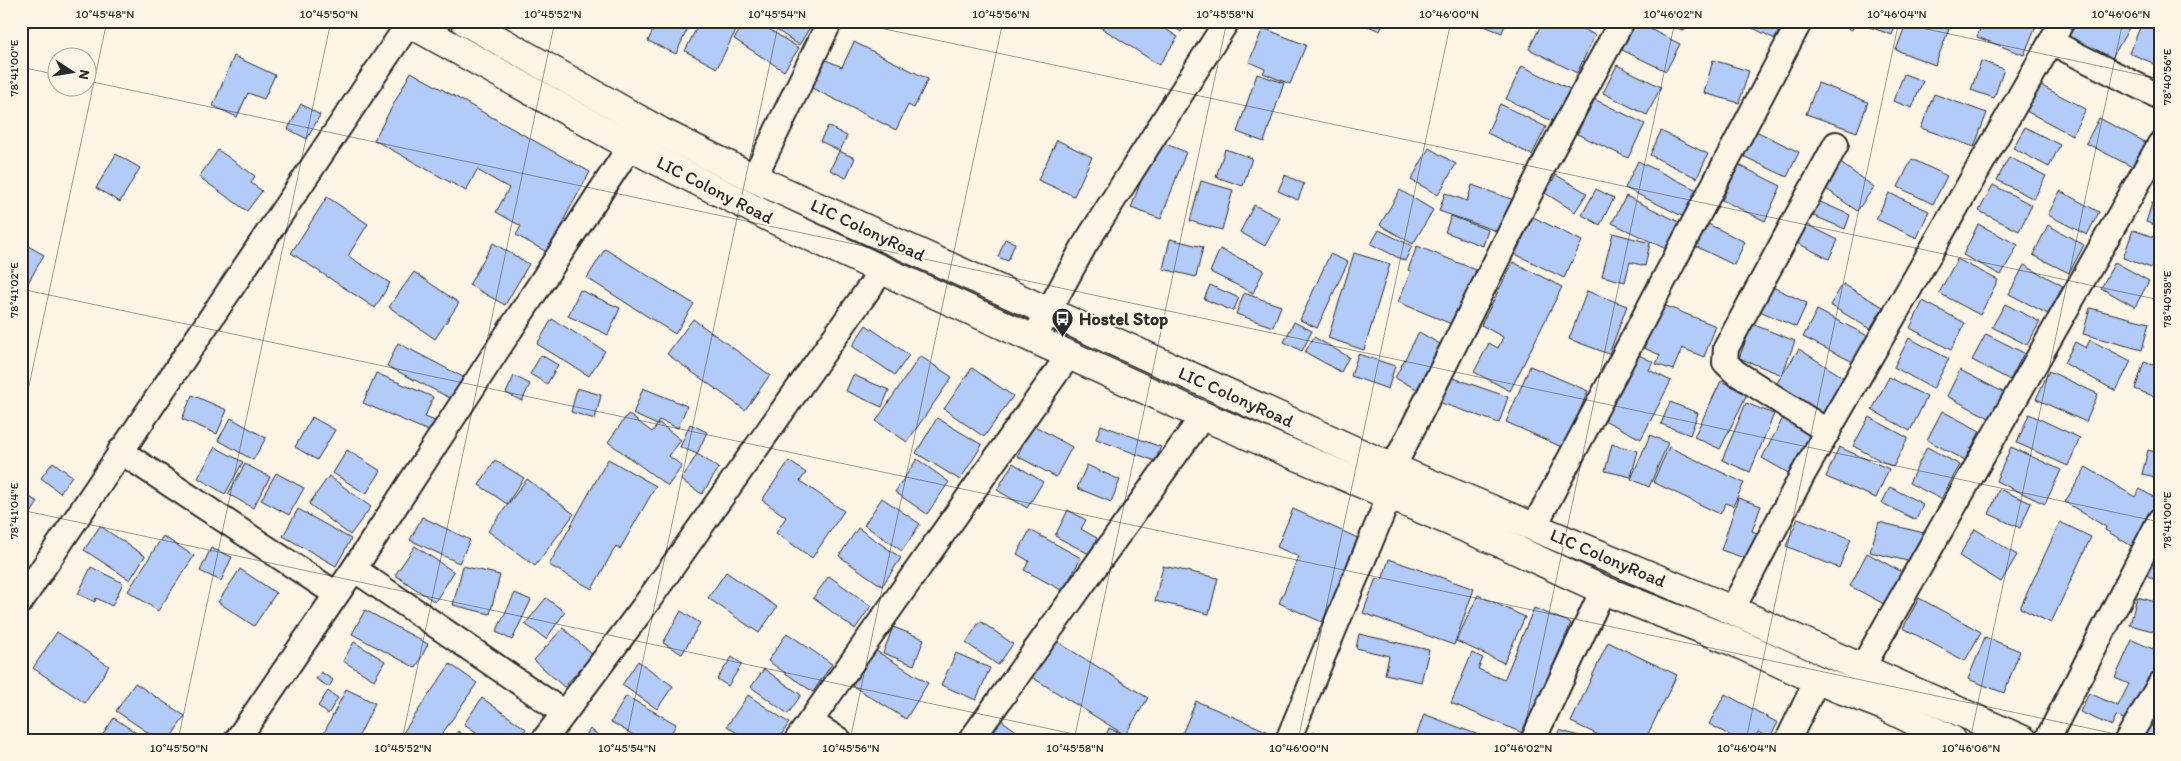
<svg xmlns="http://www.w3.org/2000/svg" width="2181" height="761" viewBox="0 0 2181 761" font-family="Itim,sans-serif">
	<rect width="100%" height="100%" fill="#fcf5e5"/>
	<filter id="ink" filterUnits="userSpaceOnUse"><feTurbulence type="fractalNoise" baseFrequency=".02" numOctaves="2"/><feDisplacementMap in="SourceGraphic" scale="10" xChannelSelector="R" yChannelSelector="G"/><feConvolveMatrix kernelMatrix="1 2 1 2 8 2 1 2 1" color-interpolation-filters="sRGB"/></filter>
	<g filter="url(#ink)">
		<g fill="#b2cbf9" stroke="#2b2b2b">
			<path d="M641,21H652L650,26Z"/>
			<path d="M657,21H691L676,54L648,41Z"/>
			<path d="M700,21H728L738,26L717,68L685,51Z"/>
			<path d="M746,21H756L799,48L784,71L734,39Z"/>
			<path d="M763,21H814L799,45Z"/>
			<path d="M1091,21H1153L1178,37L1159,65Z"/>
			<path d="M1165,21H1188L1181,32Z"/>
			<path d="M1356,21H1384L1380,31Z"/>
			<path d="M1471,21H1506L1502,33Z"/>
			<path d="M1543,21H1567L1595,35L1577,73L1529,49Z"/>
			<path d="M1664,21H1689L1684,31Z"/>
			<path d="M1739,21H1783L1775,39Z"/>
			<path d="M1834,21H1856L1852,30Z"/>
			<path d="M1866,21H1897L1892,35L1864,25Z"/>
			<path d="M1907,21H1928L1949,29L1935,65L1896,50Z"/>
			<path d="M1983,21H2032L2037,23L2024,55L1977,37Z"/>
			<path d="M2075,21H2133L2111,60L2067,36Z"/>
			<path d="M2143,21L2160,28V66L2129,53Z"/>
			<path d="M1636,22L1680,44L1666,71L1622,50Z"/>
			<path d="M1263,28L1306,45L1290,84L1263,73L1265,69L1249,62Z"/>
			<path d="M854,42L928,79L914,108L908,105L896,130L812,88L826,60L842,67Z"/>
			<path d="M234,56L275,75L264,99L248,93L237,117L213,106Z"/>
			<path d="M1713,60L1749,71L1739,103L1704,93Z"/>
			<path d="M1981,61L2004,69L1994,98L1971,90Z"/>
			<path d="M1617,65L1661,87L1647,115L1603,93Z"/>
			<path d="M1522,66L1572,90L1556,123L1506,99Z"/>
			<path d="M411,72L590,172L564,219L572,224L554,256L516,235L521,226L496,212L509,188L477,170L466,191L374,140Z"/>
			<path d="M1257,74L1284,83L1264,142L1237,132Z"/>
			<path d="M1904,74L1923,81L1912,108L1893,101Z"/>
			<path d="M1818,83L1868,102L1857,132L1806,114Z"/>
			<path d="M2040,85L2086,109L2072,135L2026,111Z"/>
			<path d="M1934,94L1987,113L1974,147L1921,128Z"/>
			<path d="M1594,99L1645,124L1628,158L1577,134Z"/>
			<path d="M301,104L320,115L307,139L288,129Z"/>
			<path d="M1500,104L1546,127L1532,155L1487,133Z"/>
			<path d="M2099,118L2147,143L2134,168L2086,143Z"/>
			<path d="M828,126L847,136L840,151L820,141Z"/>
			<path d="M2025,127L2060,145L2049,167L2013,148Z"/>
			<path d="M1661,131L1708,154L1697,178L1650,155Z"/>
			<path d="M1756,131L1799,152L1787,177L1743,156Z"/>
			<path d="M1057,140L1092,157L1074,196L1038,180Z"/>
			<path d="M1156,140L1186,152L1161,219L1131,208Z"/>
			<path d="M1429,148L1456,164L1438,195L1411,180Z"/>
			<path d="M1225,149L1252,158L1243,186L1216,177Z"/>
			<path d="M218,150L255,176L251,183L262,191L247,211L199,177Z"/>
			<path d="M839,151L855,158L846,178L830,170Z"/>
			<path d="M116,154L140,168L120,202L96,188Z"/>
			<path d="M2009,157L2046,176L2034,199L1997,180Z"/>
			<path d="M1912,159L1947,176L1933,204L1898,187Z"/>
			<path d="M1638,161L1697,190L1684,217L1625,188Z"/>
			<path d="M1839,162L1874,187L1857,211L1822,186Z"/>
			<path d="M1739,165L1781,186L1765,221L1722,200Z"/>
			<path d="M1285,175L1304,184L1298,200L1278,191Z"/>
			<path d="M1556,175L1587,193L1575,212L1545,193Z"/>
			<path d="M1201,181L1233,190L1222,230L1190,221Z"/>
			<path d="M1472,185L1514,200L1502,233L1439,211L1445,193L1467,201Z"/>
			<path d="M1993,185L2032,205L2019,231L1979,211Z"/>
			<path d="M1596,189L1614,198L1600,225L1582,215Z"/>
			<path d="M1400,190L1433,210L1413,244L1380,225Z"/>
			<path d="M2060,191L2099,212L2087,235L2048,215Z"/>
			<path d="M1889,193L1929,211L1917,238L1876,219Z"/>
			<path d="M1626,196L1679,222L1666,249L1612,223Z"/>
			<path d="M327,197L368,224L348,256L390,283L375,308L291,253Z"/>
			<path d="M1818,201L1850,215L1845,229L1812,215Z"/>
			<path d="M2152,203L2160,205V227L2146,222Z"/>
			<path d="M1254,205L1280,218L1265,246L1240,232Z"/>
			<path d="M1451,216L1488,230L1483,246L1445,232Z"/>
			<path d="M1533,217L1582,241L1564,278L1515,254Z"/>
			<path d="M1800,221L1838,240L1829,259L1791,240Z"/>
			<path d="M1704,222L1745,242L1734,265L1693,245Z"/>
			<path d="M1978,224L2018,245L2001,275L1963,255Z"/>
			<path d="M2048,225L2084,245L2069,273L2033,255Z"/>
			<path d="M1379,230L1412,246L1405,261L1371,244Z"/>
			<path d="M2133,230L2160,239V271L2123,258Z"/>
			<path d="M1613,233L1650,243L1645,266L1630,262L1625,282L1602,276Z"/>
			<path d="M1005,239L1015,243L1008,261L998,257Z"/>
			<path d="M1170,239L1203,247L1196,277L1163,269Z"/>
			<path d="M21,242L44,255L21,295Z"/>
			<path d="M493,243L529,264L505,305L469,285Z"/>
			<path d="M1417,246L1476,270L1454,325L1398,302L1411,271L1408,270Z"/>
			<path d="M605,249L694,304L675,334L587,278Z"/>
			<path d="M1220,249L1264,270L1253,293L1210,272Z"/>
			<path d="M1354,253L1390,264L1364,350L1328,338Z"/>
			<path d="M1330,254L1348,262L1317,328L1300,320Z"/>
			<path d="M1957,259L1998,280L1980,315L1939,293Z"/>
			<path d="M1513,262L1562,287L1510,391L1474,372L1489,343L1498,348L1503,337L1481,325Z"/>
			<path d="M2115,262L2149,281L2135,307L2101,288Z"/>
			<path d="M2024,265L2063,286L2048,314L2009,294Z"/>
			<path d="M414,272L459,303L435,339L389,307Z"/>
			<path d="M1766,284L1807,303L1796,327L1755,309Z"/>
			<path d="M1843,284L1883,307L1870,329L1830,305Z"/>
			<path d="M1210,285L1239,298L1233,311L1204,299Z"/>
			<path d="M580,290L620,308L608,335L568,316Z"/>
			<path d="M1587,291L1627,306L1609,354L1569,339Z"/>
			<path d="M1244,293L1281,306L1273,327L1236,314Z"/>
			<path d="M1923,301L1965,323L1951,350L1910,328Z"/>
			<path d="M1661,304L1716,326L1704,357L1682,348L1673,370L1656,364L1660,355L1644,348Z"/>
			<path d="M2005,304L2040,322L2027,345L1992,327Z"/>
			<path d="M2090,308L2149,323L2142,350L2083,334Z"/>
			<path d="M1817,310L1868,336L1855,363L1803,337Z"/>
			<path d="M552,319L605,351L589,376L537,344Z"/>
			<path d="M693,319L770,375L745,410L667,354Z"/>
			<path d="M1294,322L1312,331L1302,351L1284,342Z"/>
			<path d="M1752,324L1795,341L1782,375L1739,358Z"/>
			<path d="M866,325L909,355L895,375L852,346Z"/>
			<path d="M1419,332L1440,344L1417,389L1395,378Z"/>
			<path d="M1986,334L2024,353L2010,380L1972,360Z"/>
			<path d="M1314,337L1349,357L1341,372L1305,352Z"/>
			<path d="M1909,338L1949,359L1933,389L1894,367Z"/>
			<path d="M2090,340L2131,361L2116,391L2064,363L2075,342L2086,348Z"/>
			<path d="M398,343L463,377L452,399L387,366Z"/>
			<path d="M1799,349L1846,379L1823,416L1775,386Z"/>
			<path d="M1358,354L1395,366L1388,389L1351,376Z"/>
			<path d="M541,355L558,365L547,384L530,374Z"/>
			<path d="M1639,355L1653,362L1649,370L1671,381L1641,439L1604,420Z"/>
			<path d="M920,356L952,377L907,442L876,421Z"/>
			<path d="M2144,362L2160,367L2158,398L2135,389Z"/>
			<path d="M1530,366L1588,391L1564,448L1506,422Z"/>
			<path d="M972,368L1013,396L984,437L944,409Z"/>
			<path d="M1960,370L2007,394L1993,420L1947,396Z"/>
			<path d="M2049,371L2098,394L2086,422L2036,399Z"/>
			<path d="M376,373L433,397L425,417L438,422L433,433L363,403Z"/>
			<path d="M1442,374L1508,397L1499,423L1433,400Z"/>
			<path d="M853,375L889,390L882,407L846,391Z"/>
			<path d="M514,376L530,384L522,401L506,393Z"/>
			<path d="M1889,377L1927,397L1910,431L1872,410Z"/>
			<path d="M1721,381L1747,394L1720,449L1694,437Z"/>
			<path d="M577,388L601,395L595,419L571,412Z"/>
			<path d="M643,388L687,406L678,428L659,420L657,425L633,414Z"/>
			<path d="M192,395L227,410L217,434L182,419Z"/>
			<path d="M1670,402L1698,413L1690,435L1661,424Z"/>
			<path d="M1746,403L1774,414L1750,472L1722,460Z"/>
			<path d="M1942,411L1980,431L1965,460L1927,440Z"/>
			<path d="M628,414L652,432L659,423L681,440L669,456L682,466L668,486L608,442Z"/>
			<path d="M2029,414L2080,438L2068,466L2017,443Z"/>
			<path d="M1784,416L1814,433L1792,475L1762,458Z"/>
			<path d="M312,417L335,430L317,460L295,447Z"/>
			<path d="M1869,417L1908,438L1893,467L1853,446Z"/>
			<path d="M231,418L266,438L253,460L218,440Z"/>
			<path d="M937,418L982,445L960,480L916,453Z"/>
			<path d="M690,424L707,432L697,454L680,447Z"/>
			<path d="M1033,425L1072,447L1056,477L1017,456Z"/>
			<path d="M1101,425L1161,447L1155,461L1096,439Z"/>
			<path d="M1650,435L1668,443L1649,487L1631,479Z"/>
			<path d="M1612,444L1638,451L1631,477L1605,471Z"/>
			<path d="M215,447L243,462L225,494L198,478Z"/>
			<path d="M1669,447L1744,483L1733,506L1726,503L1720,514L1653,482Z"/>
			<path d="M1839,447L1889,469L1876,498L1826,477Z"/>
			<path d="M1927,447L1960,465L1941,499L1909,483Z"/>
			<path d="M2011,447L2061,470L2045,504L1996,481Z"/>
			<path d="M347,450L381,471L366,494L333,473Z"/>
			<path d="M2148,450L2160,453V478L2142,474Z"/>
			<path d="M697,454L719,468L702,494L681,480Z"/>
			<path d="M608,459L656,486L620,549L616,546L592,589L549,565Z"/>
			<path d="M917,459L949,482L927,514L895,492Z"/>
			<path d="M495,460L524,478L507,504L479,485Z"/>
			<path d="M789,461L806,473L800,481L844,511L812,558L776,533L786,517L762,500Z"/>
			<path d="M53,462L72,476L60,493L41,478Z"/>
			<path d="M1013,463L1043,482L1027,508L997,490Z"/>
			<path d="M245,464L270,477L253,508L228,494Z"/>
			<path d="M1087,465L1120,480L1111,502L1077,488Z"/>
			<path d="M2086,467L2135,497L2140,489L2160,501V507L2135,548L2105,530L2106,527L2065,502Z"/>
			<path d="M276,473L304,488L289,515L261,500Z"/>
			<path d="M329,476L371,507L350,535L309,504Z"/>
			<path d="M527,479L574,514L535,566L488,531Z"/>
			<path d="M1890,487L1923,504L1916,520L1882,503Z"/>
			<path d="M1999,489L2031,503L2020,528L1989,514Z"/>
			<path d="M21,492L38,502L21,529Z"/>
			<path d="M882,498L920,524L902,551L864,525Z"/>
			<path d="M1738,498L1761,506L1752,531L1765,536L1756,562L1721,550Z"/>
			<path d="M298,509L351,539L336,566L283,536Z"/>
			<path d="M1293,509L1360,539L1324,623L1279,603L1299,557L1277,547Z"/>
			<path d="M1068,510L1086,520L1081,529L1097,538L1089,554L1055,536Z"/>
			<path d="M422,517L470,540L459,563L410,540Z"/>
			<path d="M1798,518L1851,539L1839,568L1786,546Z"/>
			<path d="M1879,522L1924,533L1916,563L1870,552Z"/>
			<path d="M2060,522L2091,537L2051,623L2020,608Z"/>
			<path d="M100,526L145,556L130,580L84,550Z"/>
			<path d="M858,528L901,558L882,586L839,556Z"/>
			<path d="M1975,529L2017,555L2001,582L1959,556Z"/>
			<path d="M1030,530L1081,558L1063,591L1024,570L1029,561L1017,554Z"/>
			<path d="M163,536L194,556L158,611L128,591Z"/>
			<path d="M415,546L454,572L435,602L395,575Z"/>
			<path d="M211,548L232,557L221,581L200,571Z"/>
			<path d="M2160,551V583L2145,574Z"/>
			<path d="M1867,553L1902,572L1884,604L1850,586Z"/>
			<path d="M1389,559L1474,589L1454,645L1363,613L1376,578L1382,580Z"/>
			<path d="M463,566L500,575L490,614L453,605Z"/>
			<path d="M1163,566L1218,578L1209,614L1155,601Z"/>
			<path d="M91,567L123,583L112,606L96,598L95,602L78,594Z"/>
			<path d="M240,569L276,593L254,626L218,602Z"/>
			<path d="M726,572L777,607L759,633L708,598Z"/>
			<path d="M829,576L871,606L855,629L813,598Z"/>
			<path d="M515,593L531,600L512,640L496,632Z"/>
			<path d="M1478,595L1525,617L1504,663L1456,641Z"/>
			<path d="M2137,597L2160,603V633L2130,625Z"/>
			<path d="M546,598L565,612L546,639L525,624Z"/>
			<path d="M1919,598L1981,632L1965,661L1903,628Z"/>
			<path d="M1534,608L1571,623L1525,734L1451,703L1472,653L1483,658L1478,669L1504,680Z"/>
			<path d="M365,610L428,644L416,668L352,634Z"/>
			<path d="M681,611L700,623L682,654L663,643Z"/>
			<path d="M980,621L1013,644L998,665L966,643Z"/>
			<path d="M893,627L924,639L914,665L883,653Z"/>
			<path d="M563,628L593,655L564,687L534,660Z"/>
			<path d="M57,632L109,666L85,703L33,668Z"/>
			<path d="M787,633L832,664L813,692L768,661Z"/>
			<path d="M1359,634L1429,650L1421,682L1385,674L1389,656L1356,648Z"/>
			<path d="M1985,637L2020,651L2004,693L1968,679Z"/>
			<path d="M1053,639L1148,698L1125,735L1030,676Z"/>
			<path d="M2132,640L2160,652V660L2131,722L2116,716L2112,726L2080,712L2089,693L2118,706L2129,684L2115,678Z"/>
			<path d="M354,642L385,661L374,680L343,661Z"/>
			<path d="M1608,642L1677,675L1645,740H1609L1571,722Z"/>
			<path d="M873,649L928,683L906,719L851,685Z"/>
			<path d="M956,653L990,668L976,700L941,685Z"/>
			<path d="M732,657L742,664L728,686L717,679Z"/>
			<path d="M638,661L673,686L657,709L622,685Z"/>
			<path d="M450,664L477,683L438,740H398Z"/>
			<path d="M764,669L801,695L788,714L751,687Z"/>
			<path d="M321,672L333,680L329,687L316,679Z"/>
			<path d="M135,683L185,716L169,740H159L116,711Z"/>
			<path d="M346,689L375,703L357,740H328L322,737Z"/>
			<path d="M328,691L338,698L328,714L318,706Z"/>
			<path d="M1725,694L1778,723L1769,738L1758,732L1754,740H1738L1709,724Z"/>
			<path d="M748,695L789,723L778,740H747L727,726Z"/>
			<path d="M626,696L676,724L668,740H642L611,722Z"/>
			<path d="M482,698L526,729L519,740H488L464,724Z"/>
			<path d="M1196,701L1269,732L1266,740H1196L1182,734Z"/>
			<path d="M1424,714L1489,739V740H1415Z"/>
			<path d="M114,718L147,740H99Z"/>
			<path d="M1001,720L1029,740H987Z"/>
			<path d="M2150,725L2160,730V740H2142Z"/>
			<path d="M1109,728L1133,739V740H1104Z"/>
			<path d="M590,729L605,740H583Z"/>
			<path d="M1559,730L1592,740H1556Z"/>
			<path d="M458,731L470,740H452Z"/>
			<path d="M1314,732L1334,740H1311Z"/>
			<path d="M718,733L729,740H714Z"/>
		</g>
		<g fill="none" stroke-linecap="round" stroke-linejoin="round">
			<defs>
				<g id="minor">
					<path d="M2051,42L2062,21"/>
					<path d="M754,178L830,21"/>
					<path d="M1034,338L1084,246L1227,21"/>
					<path d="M1828,432L1735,372L1725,362L1726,348L1836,144"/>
					<path d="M120,451L336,594"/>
					<path d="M1393,468L1547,159L1622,21"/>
					<path d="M1534,527L1800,21"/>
					<path d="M354,569L564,713"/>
					<path d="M21,601L409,23"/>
					<path d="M1732,610L1803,474L2051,42L2160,97"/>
					<path d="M1862,668L2160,144"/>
					<path d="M810,722L839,740"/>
					<path d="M237,740L354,569L631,145"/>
					<path d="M544,740L643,608L882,270"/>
					<path d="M797,740L1069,355"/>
					<path d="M971,740L1203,416"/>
					<path d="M1288,740L1389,497"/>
					<path d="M1533,740L1603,590"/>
					<path d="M1788,740L1817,680"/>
					<path d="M2047,740L2160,520"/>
					<path d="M2127,740L2160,684"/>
				</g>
				<g id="secondary">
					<path d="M406,21L648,156L769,217L882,270L1203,416L1501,543L1603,590L1730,640L1817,680L1884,706L1952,740"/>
					<path d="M465,21L661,132L754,178L1393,468L1732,610L2023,740"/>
				</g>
			</defs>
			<use href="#minor" stroke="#2b2b2b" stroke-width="28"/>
			<use href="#secondary" stroke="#2b2b2b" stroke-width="31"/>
			<use href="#minor" stroke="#fcf5e5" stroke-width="24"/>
			<use href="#secondary" stroke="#fcf5e5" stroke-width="28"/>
		</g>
	</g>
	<path fill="none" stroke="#2b2b2b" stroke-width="1" stroke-opacity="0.45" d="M847,21L2160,300M1889,21L2160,79M21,67L58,75M88,81L2160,522M21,289L2144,740M21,423L107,21M21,510L1102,740M21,732L60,740M178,740L331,21M402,740L555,21M626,740L779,21M850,740L1003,21M1074,740L1227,21M1298,740L1451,21M1522,740L1675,21M1746,740L1899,21M1970,740L2123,21"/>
	<defs>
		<symbol id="bus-pin" viewBox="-11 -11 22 30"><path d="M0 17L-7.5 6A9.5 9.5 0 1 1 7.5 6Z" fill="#2b2b2b" stroke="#fcf5e5"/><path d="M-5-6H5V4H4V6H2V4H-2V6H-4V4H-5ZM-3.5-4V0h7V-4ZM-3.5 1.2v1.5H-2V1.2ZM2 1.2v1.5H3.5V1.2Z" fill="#fff"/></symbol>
	</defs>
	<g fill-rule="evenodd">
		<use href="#bus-pin" x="1050" y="306" width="25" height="34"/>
	</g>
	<g text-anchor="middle" stroke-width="4.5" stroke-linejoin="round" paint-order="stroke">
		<g font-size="18" fill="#2b2b2b" stroke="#fcf5e5">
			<text transform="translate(715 190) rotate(27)" y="6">LIC Colony Road</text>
			<text transform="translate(868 230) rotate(25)" y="6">LIC ColonyRoad</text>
			<text transform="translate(1236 397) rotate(24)" y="6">LIC ColonyRoad</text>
			<text transform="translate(1608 558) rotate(23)" y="6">LIC ColonyRoad</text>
		</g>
		<g font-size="18" font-weight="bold" fill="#2b2b2b" stroke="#fcf5e5" text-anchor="start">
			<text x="1079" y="325">Hostel Stop</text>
		</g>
	</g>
	<rect width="2181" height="761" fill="none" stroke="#fcf5e5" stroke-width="55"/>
	<g transform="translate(72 72) rotate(102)"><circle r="24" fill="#fcf5e5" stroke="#a8a49b"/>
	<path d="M0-4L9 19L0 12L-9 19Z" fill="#2b2b2b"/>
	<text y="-8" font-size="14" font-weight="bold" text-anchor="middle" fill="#2b2b2b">N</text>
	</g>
	<rect x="28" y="28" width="2126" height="706" fill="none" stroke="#2b2b2b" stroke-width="2"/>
	<g font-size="12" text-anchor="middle" fill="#2b2b2b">
		<text x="105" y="18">10°45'48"N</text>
		<text x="329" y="18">10°45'50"N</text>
		<text x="553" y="18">10°45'52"N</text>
		<text x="777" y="18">10°45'54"N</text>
		<text x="1001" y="18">10°45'56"N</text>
		<text x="1225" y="18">10°45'58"N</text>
		<text x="1449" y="18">10°46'00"N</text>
		<text x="1673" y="18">10°46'02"N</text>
		<text x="1897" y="18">10°46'04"N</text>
		<text x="2121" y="18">10°46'06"N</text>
		<text transform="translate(14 68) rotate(-90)" y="4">78°41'00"E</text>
		<text transform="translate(2167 77) rotate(-90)" y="4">78°40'56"E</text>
		<text transform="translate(14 290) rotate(-90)" y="4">78°41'02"E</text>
		<text transform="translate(2167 299) rotate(-90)" y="4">78°40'58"E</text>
		<text transform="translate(14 511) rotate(-90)" y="4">78°41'04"E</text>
		<text transform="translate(2167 520) rotate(-90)" y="4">78°41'00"E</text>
		<text x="179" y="752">10°45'50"N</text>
		<text x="403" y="752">10°45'52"N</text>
		<text x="627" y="752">10°45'54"N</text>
		<text x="851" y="752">10°45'56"N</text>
		<text x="1075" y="752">10°45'58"N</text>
		<text x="1299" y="752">10°46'00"N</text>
		<text x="1523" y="752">10°46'02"N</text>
		<text x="1747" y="752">10°46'04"N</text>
		<text x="1971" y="752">10°46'06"N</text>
	</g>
</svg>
